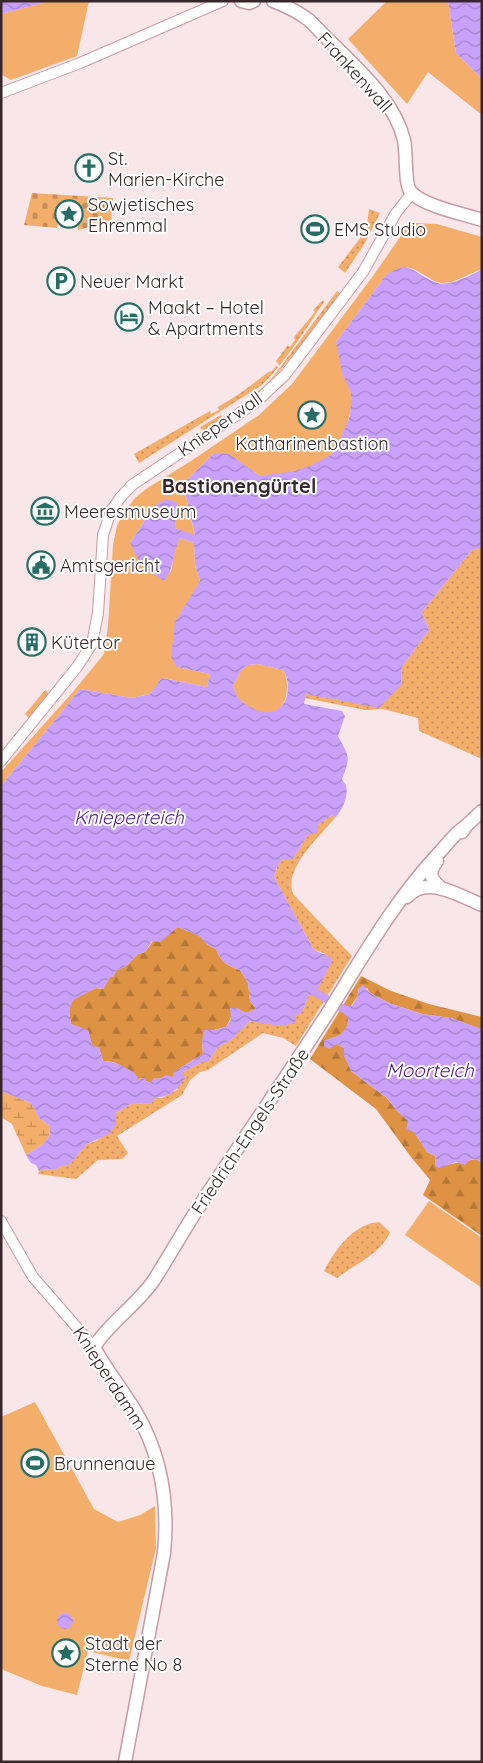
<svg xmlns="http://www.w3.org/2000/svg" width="483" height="1763" viewBox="0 0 483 1763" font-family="Quicksand,sans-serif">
<defs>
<pattern id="grass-dots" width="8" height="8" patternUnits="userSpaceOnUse" patternTransform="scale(1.25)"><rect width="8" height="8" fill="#f3ae6c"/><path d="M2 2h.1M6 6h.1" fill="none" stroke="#c68d59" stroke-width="1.8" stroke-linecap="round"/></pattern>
<pattern id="forest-firs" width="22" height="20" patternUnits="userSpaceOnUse" patternTransform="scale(1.25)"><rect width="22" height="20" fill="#de9243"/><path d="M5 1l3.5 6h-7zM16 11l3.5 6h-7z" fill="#b57738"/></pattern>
<pattern id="wetland-marsh" width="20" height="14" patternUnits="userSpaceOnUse" patternTransform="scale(1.25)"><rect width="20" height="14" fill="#f3ae6c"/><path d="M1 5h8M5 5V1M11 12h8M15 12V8" fill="none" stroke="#c68d59"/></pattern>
<pattern id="cemetery-stones" width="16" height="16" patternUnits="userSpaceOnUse" patternTransform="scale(1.25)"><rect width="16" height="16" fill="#f3ae6c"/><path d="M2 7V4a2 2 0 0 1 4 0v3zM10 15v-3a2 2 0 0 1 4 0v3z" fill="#c68d59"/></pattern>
<pattern id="water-waves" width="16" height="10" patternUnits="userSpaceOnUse" patternTransform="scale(1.25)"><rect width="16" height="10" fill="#c9a1fb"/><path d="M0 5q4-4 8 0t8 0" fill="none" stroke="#a483cb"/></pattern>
</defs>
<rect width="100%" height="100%" fill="#f9e6e9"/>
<!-- grass -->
<g fill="url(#grass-dots)">
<path d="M369 209 380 213 365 243 345 273 338 267 364 233 367 226Z"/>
<path d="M337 291 340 293C312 330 285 368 252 401L249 396 264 387 276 373Z"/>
<path d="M323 300 324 302C305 330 286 361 262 385L139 463 134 454 210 411 211 414 219 410 218 407 239 394 270 371 271 372 276 366 278 367 279 365 276 361 288 345 290 347 295 340 294 337 315 312 313 310Z"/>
<path d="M221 415 224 419 203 432 200 427Z"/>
<path d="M482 547V759L419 731 418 718 383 709 365 710 305 698 306 693 401 685 402 667 429 630 422 612 472 550Z"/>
<path d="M45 690 50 694 30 719 25 714Z"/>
<path d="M332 815 335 818C320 836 283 869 293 894L352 956 296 1046 283 1038 263 1033 208 1070 200 1072 190 1080 182 1095 117 1136 128 1153 122 1159 98 1160 76 1179 38 1174 39 1171 46 1169 56 1170 61 1166 69 1165 87 1144 96 1141 116 1125V1113L131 1104 151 1103 156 1098H162L177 1090 183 1072 202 1062H208L218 1047 231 1040 250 1021C262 1022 293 1021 302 1011 305 1008 306 1001 308 996L316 992 322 978 324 953 314 950 274 877 277 867 282 860H292L308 835 318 825Z"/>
<path d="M379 1222 390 1232C381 1254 355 1264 337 1278L324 1271C335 1250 353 1224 379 1222Z"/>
</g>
<!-- forest -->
<g fill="url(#forest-firs)">
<path d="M178 927 200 936 208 945 216 949C221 962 227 966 240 970L248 983 250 1001 256 1009 246 1013 236 1008 226 1027 214 1030 202 1041 203 1054 180 1068 173 1077 156 1079 150 1083 146 1081V1078L138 1079C128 1070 117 1060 103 1061L99 1048 92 1045 88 1031 71 1024 69 1011 72 1000 96 988 103 989 110 977H113L116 971 126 966 138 954 145 952 153 941Z"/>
<path d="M361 976 391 991 429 1004 482 1017V1029L478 1028 451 1018 422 1014 389 1003 370 993 367 988H359L357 997 351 1006 347 1028 341 1035 324 1041 337 1044 344 1048 351 1071 387 1098 397 1111 409 1121 408 1126 414 1132 427 1152 435 1156 436 1167 476 1159 482 1163V1236L423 1195 430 1180 411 1157 376 1109 310 1059Z"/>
</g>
<!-- wetland -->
<path fill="url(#wetland-marsh)" d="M1 1091 31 1103 39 1118 50 1126 49 1137 42 1145 26 1155 12 1124 1 1117Z"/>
<!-- cemetery -->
<path fill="url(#cemetery-stones)" d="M32 193 113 198 111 221 78 230 77 207 62 206 57 228 24 225Z"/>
<!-- park -->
<g fill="#f3ae6c">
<path d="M50 1H89L77 56 11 80 1 74V14Z"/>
<path d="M387 1H448L456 53 482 79V115L428 72 407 104 348 39Z"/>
<path d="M415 223 437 224 482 237V269L452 282 442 283 436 282 414 269 405 267 392 272 387 274 336 342C341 358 348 376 351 393 353 404 350 416 346 427 342 436 339 447 332 454 317 470 281 475 260 476L240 462 214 453 183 484 195 536 175 528 178 503 154 506 130 543 171 572 175 547 180 538 194 543 195 565 200 581 189 601 177 667 210 674 207 687 163 678 150 694 132 698 80 689 1 786V772L72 693 104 654 108 626 113 545 117 526 122 516 134 499 146 489 191 461 259 415 292 384 373 276 409 224Z"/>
<path d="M258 664 283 670C291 683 288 713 267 713 258 713 242 704 237 696 235 693 234 688 233 685L241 671 247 665Z"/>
<path d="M429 1201 482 1238V1288L405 1235Z"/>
<path d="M35 1402 94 1509 118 1522 140 1515 155 1506 156 1548 129 1661 88 1651 77 1695 42 1686 1 1669V1417Z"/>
</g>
<!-- water -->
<g fill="url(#water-waves)" fill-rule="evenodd">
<path d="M1 1H50L1 14Z"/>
<path d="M448 1H482V79L456 53Z"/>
<path d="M405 267C417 270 425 279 437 283 450 286 471 276 482 269V547L472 550 422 612 429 630 402 667 401 685 379 708 306 694 304 704 342 711 345 716 338 736C349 757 351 756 342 779 343 782 346 784 346 786 349 796 342 811 335 818L332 815 318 825V832L308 835 292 860H282L277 867 274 877 314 950 330 957 332 961 316 993 308 996 303 1011 296 1016 295 1023 281 1026 250 1021 231 1040 218 1047 208 1062H202L183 1072 185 1078C178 1089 170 1097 156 1098L151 1103 131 1104 116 1113V1125L109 1134 87 1144 69 1165 61 1166 56 1170 46 1169 39 1171 36 1165 31 1163 26 1155 42 1145 49 1137 50 1126 39 1118 31 1103 1 1091V786L80 689 132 698 150 694 162 678 207 687 210 674 177 667 171 657 175 622 200 581 195 565 194 543 180 538C172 554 175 567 164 581L141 565 130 543 154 506 166 499 178 503 175 528 195 535 183 484 214 453 229 454 260 476 295 471 310 466 331 455 336 449 350 416 351 403V393L342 372 336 342 387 274 397 269ZM258 664 283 670C291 682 290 704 275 711 264 716 244 706 237 696 235 693 234 688 233 685L241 671 247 665ZM178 927 199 936 208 945 216 949C221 962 227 966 240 970L248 983 250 1001 256 1009 246 1013 236 1008H230L231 1019 226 1027 214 1030H204L202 1041 203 1054 174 1072 173 1077 166 1075 159 1079 154 1078 150 1083 146 1081V1078L138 1079 135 1073C127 1068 112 1060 103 1061L99 1048 92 1045 88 1030 71 1024 69 1011 73 1000 96 988 103 989 110 977H113L116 971 126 966 138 954 145 952 152 941 160 942Z"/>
<path d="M363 985 370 993 389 1003 422 1014 451 1018 482 1029V1163L476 1159 469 1160 465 1165 456 1162 440 1168 436 1167 435 1156 427 1152 414 1132 406 1130 408 1121 397 1111 387 1098 351 1071 344 1056V1048L337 1044 329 1049 324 1046V1041C338 1035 346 1036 348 1019L342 1011 346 1006H352L357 997 359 988Z"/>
<circle cx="65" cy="1621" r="8"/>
</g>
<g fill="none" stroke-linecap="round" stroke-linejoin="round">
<!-- canal -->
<path stroke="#c9a1fb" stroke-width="8" d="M316 993 344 1009"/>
<!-- minor casing -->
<g stroke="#c79ba5" stroke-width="12">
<g id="minor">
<path d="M1 93 80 63 223 1"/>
<path d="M1 761 77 667 92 644 98 613 103 535 111 511 120 498 132 485 255 403 285 375 363 272 396 213 412 193"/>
<path d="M1 1221 33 1277 94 1347"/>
</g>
</g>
<!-- major casing -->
<g stroke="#c79ba5" stroke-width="15">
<g id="major">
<path d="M241 1 249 3 254 1"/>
<path d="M273 1C286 6 299 12 310 21 319 30 328 40 337 48 363 74 395 103 404 140 407 152 404 185 411 192 423 206 464 214 482 220"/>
<path d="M462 832 466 826 482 811"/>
<path d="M437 861C427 874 431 879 442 889"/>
<path d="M407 897C426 874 460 896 482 905"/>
<path d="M125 1762 164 1553C169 1504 161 1455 136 1412 123 1390 106 1370 94 1347 110 1322 137 1305 154 1280 173 1250 190 1219 210 1190 249 1131 289 1073 327 1014 362 958 394 901 439 853 448 843 455 833 466 826"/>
</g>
</g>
<!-- minor -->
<use href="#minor" stroke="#fff" stroke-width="10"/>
<!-- major -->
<use href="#major" stroke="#fff" stroke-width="12"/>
</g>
<!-- icons -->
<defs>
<g id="church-ring" transform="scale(1.4375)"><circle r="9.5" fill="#fff" stroke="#266e65" stroke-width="1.5"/><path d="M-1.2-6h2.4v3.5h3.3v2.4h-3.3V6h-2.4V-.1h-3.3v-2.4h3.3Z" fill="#266e65"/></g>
<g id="sight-ring" transform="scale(1.4375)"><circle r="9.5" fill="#fff" stroke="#266e65" stroke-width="1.5"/><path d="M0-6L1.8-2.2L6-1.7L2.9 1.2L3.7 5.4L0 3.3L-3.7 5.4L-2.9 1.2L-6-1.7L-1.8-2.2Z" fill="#266e65"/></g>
<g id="stadium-ring" transform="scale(1.4375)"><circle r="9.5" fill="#fff" stroke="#266e65" stroke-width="1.5"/><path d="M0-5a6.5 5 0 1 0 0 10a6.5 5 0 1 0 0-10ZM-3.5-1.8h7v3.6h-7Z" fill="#266e65"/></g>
<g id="parking-ring" transform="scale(1.4375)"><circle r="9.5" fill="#fff" stroke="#266e65" stroke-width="1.5"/><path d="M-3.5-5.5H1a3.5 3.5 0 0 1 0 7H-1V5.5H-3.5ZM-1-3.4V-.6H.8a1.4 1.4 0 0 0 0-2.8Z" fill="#266e65"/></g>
<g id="hotel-ring" transform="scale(1.4375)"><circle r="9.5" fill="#fff" stroke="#266e65" stroke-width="1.5"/><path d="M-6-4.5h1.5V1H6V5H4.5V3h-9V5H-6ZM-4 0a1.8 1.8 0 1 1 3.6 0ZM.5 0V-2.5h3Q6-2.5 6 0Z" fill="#266e65"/></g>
<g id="museum-ring" transform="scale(1.4375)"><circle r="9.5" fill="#fff" stroke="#266e65" stroke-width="1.5"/><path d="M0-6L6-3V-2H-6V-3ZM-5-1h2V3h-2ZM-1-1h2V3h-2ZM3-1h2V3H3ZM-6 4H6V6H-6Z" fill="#266e65"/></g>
<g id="civic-ring" transform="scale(1.4375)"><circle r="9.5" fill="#fff" stroke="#266e65" stroke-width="1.5"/><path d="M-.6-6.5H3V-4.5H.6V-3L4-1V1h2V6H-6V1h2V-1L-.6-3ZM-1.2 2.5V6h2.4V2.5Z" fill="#266e65"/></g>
<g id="building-ring" transform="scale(1.4375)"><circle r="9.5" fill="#fff" stroke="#266e65" stroke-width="1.5"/><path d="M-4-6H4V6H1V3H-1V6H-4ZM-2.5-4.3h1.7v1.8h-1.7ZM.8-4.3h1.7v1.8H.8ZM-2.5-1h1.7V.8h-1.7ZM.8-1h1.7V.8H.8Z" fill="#266e65"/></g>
</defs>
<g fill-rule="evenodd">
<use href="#church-ring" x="89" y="168"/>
<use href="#sight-ring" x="69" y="214"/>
<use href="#stadium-ring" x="315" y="229"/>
<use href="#parking-ring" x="61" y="281"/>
<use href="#hotel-ring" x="129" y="317"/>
<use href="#sight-ring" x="312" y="415"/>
<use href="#museum-ring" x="45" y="511"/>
<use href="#civic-ring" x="41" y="565"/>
<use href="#building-ring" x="32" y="642"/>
<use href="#stadium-ring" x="35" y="1463"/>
<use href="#sight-ring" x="66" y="1653"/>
</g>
<g text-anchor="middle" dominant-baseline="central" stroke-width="4" stroke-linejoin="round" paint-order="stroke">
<!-- street labels -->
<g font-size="18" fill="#37262a" stroke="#fff">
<text transform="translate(355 72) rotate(48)">Frankenwall</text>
<text transform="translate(220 424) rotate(-35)">Knieperwall</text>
<text transform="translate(250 1131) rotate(-56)">Friedrich-Engels-Straße</text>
<text transform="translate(110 1378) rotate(57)">Knieperdamm</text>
</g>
<!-- poi labels -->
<g font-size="18" fill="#37262a" stroke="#fff" text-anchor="start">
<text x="108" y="158">St.<tspan x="108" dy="21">Marien-Kirche</tspan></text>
<text x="88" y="204">Sowjetisches<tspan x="88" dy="21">Ehrenmal</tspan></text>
<text x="334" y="229">EMS Studio</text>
<text x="80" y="281">Neuer Markt</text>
<text x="148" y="307">Maakt – Hotel<tspan x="148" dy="21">&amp; Apartments</tspan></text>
<text x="312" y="443" text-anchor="middle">Katharinenbastion</text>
<text x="64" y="511">Meeresmuseum</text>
<text x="60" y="565">Amtsgericht</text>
<text x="51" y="642">Kütertor</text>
<text x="54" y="1463">Brunnenaue</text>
<text x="85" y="1643">Stadt der<tspan x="85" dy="21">Sterne No 8</tspan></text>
</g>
<!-- water labels -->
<g font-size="19" font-style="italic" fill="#511980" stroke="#fff">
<text x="129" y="817">Knieperteich</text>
<text x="430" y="1070">Moorteich</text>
</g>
<!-- quarter labels -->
<g font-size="20" font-weight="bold" fill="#37262a" stroke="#fff">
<text x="239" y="485">Bastionengürtel</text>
</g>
</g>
<!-- border -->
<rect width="483" height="1763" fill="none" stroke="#37262a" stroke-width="5"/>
</svg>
